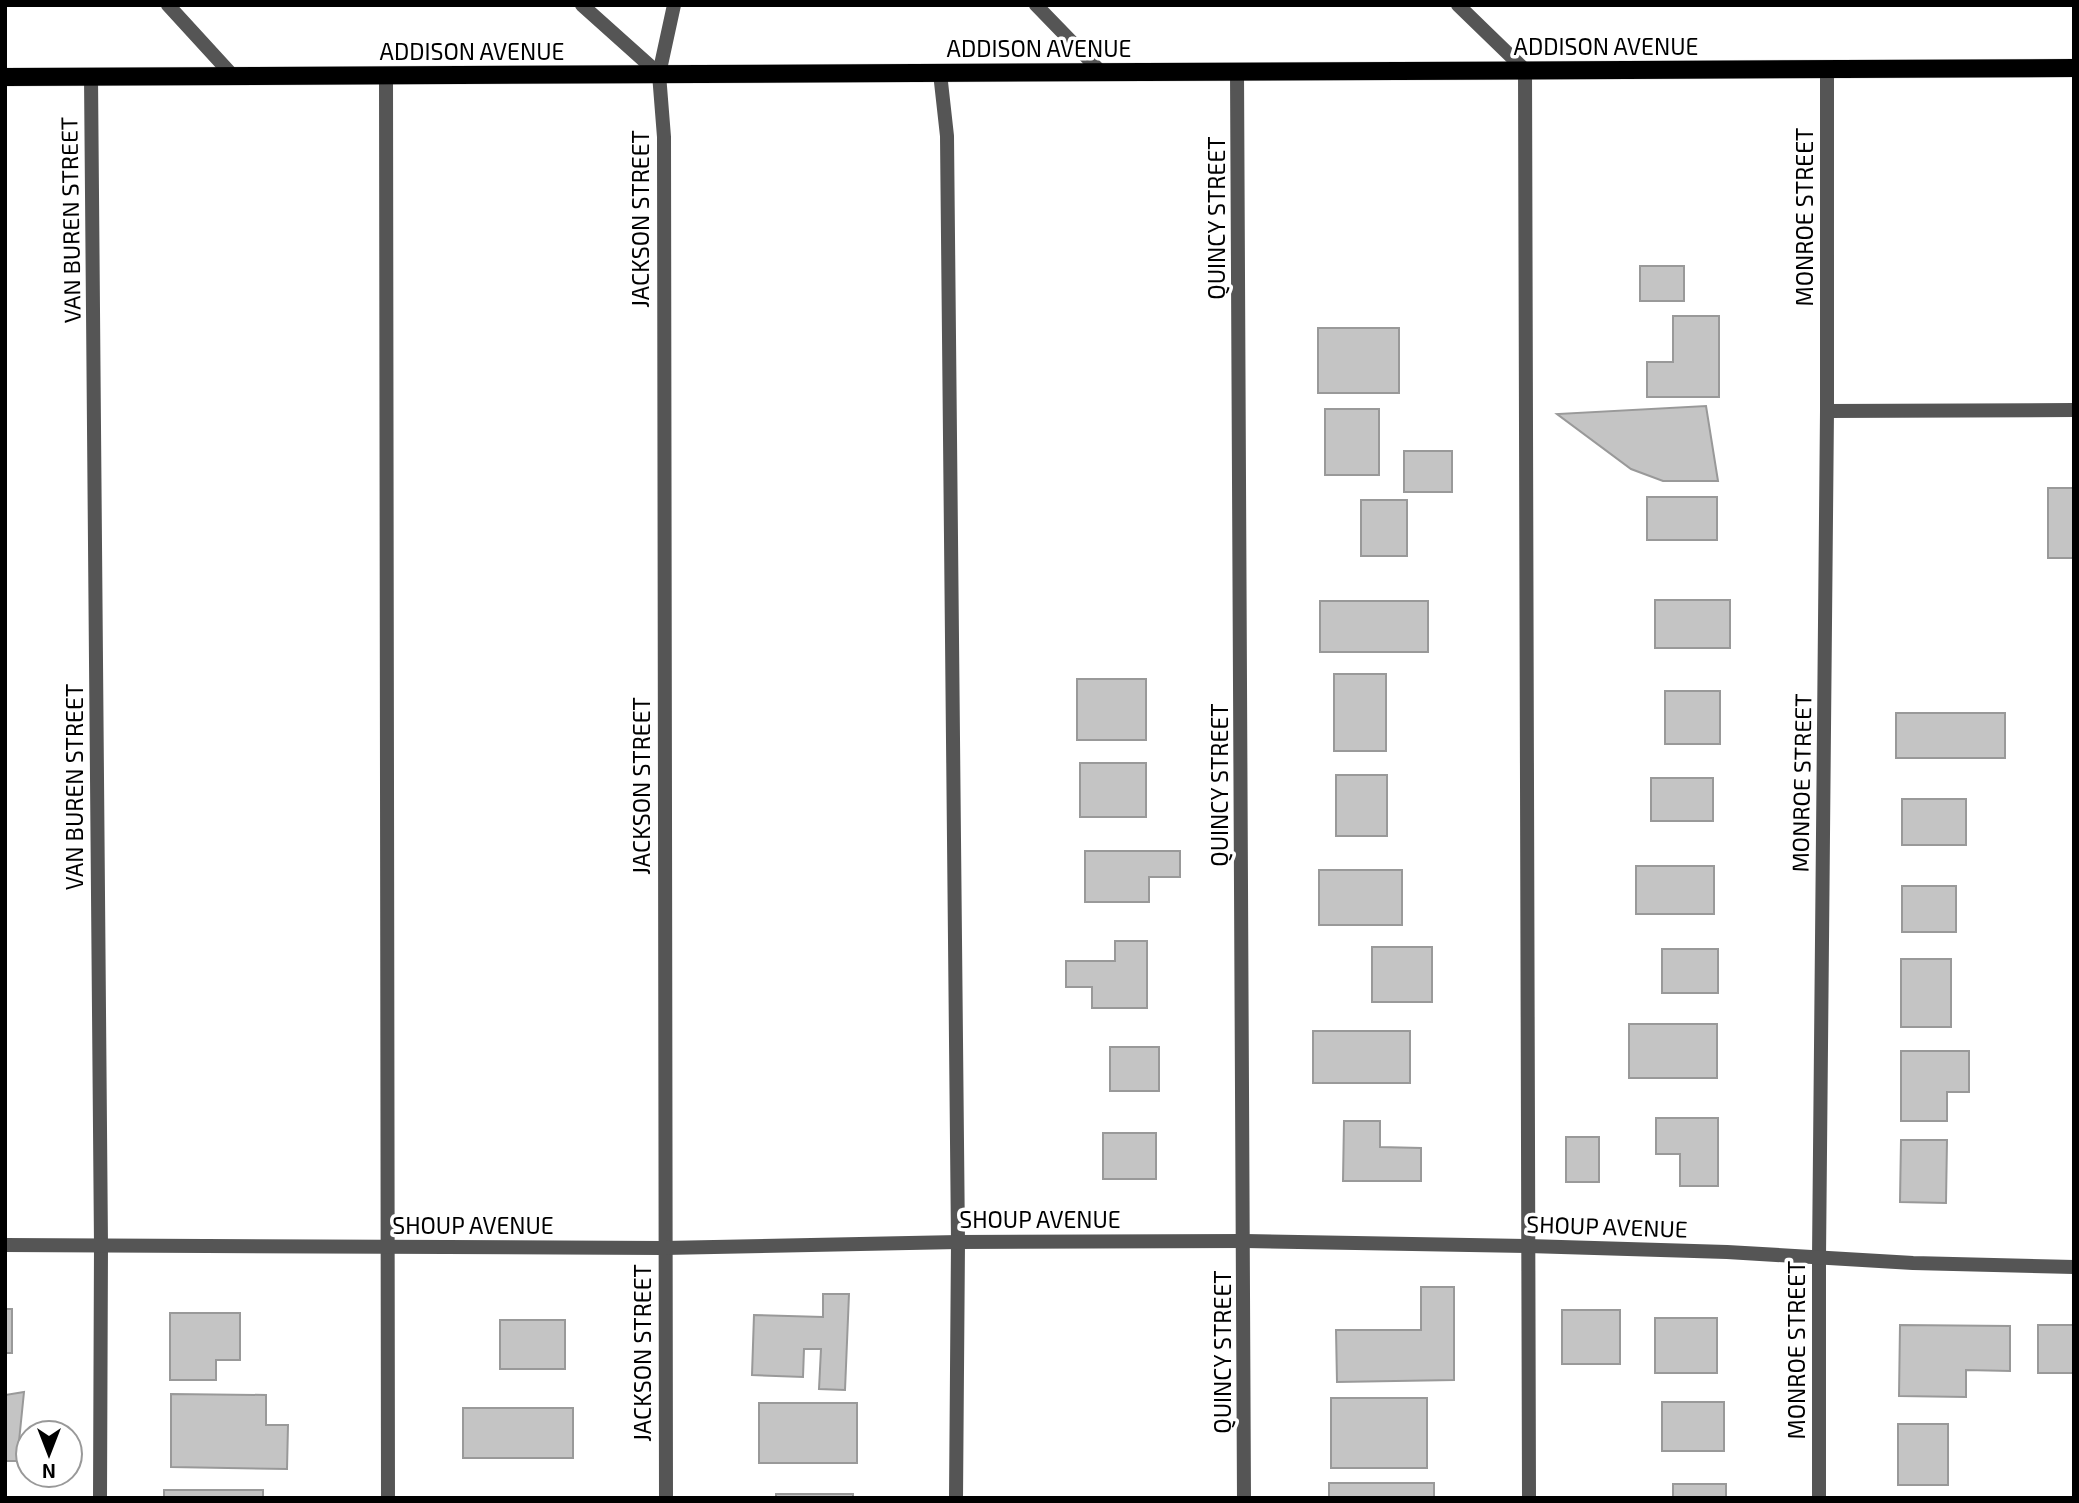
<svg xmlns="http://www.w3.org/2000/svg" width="2079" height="1503" viewBox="0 0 2079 1503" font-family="'Exo 2',sans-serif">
<rect width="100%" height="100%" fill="#fff"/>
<!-- building -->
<g fill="#c4c4c4" stroke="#999" stroke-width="2">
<rect x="1640" y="266" width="44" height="35"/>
<path d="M1673 316H1719V397H1647V362H1673Z"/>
<rect x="1318" y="328" width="81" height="65"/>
<path d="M1706 406 1718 481H1663L1631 469 1557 414Z"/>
<rect x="1325" y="409" width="54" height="66"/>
<rect x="1404" y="451" width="48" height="41"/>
<rect x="2048" y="488" width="26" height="70"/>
<rect x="1647" y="497" width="70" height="43"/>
<rect x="1361" y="500" width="46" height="56"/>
<rect x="1655" y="600" width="75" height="48"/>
<rect x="1320" y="601" width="108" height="51"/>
<rect x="1334" y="674" width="52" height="77"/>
<rect x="1077" y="679" width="69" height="61"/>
<rect x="1665" y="691" width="55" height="53"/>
<rect x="1896" y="713" width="109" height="45"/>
<rect x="1080" y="763" width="66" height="54"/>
<rect x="1336" y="775" width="51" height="61"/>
<rect x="1651" y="778" width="62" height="43"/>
<rect x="1902" y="799" width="64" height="46"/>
<path d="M1085 851H1180V877H1149V902H1085Z"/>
<rect x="1636" y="866" width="78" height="48"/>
<rect x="1319" y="870" width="83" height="55"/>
<rect x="1902" y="886" width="54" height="46"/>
<path d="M1115 941H1147V1008H1092V987H1066V961H1115Z"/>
<rect x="1372" y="947" width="60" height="55"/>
<rect x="1662" y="949" width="56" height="44"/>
<rect x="1901" y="959" width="50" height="68"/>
<rect x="1629" y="1024" width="88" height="54"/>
<rect x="1313" y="1031" width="97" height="52"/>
<rect x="1110" y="1047" width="49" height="44"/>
<path d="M1901 1051H1969V1092H1947V1121H1901Z"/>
<path d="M1656 1118H1718V1186H1680V1154H1656Z"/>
<path d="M1344 1121H1380V1147L1421 1148V1181H1343Z"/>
<rect x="1103" y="1133" width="53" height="46"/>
<rect x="1566" y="1137" width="33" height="45"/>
<path d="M1901 1140H1947L1946 1203 1900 1202Z"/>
<path d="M1421 1287H1454V1380L1337 1382 1336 1330H1421Z"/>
<path d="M823 1294H849L845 1390 819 1389 821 1349H804L803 1377 752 1375 754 1315 823 1317Z"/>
<rect x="5" y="1309" width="7" height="44"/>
<rect x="1562" y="1310" width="58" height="54"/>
<path d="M170 1313H240V1360H216V1380H170Z"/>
<rect x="1655" y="1318" width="62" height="55"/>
<rect x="500" y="1320" width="65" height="49"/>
<path d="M1900 1325 2010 1326V1371L1966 1370V1397L1899 1396Z"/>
<rect x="2038" y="1325" width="36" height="48"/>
<path d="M24 1392 17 1461H5V1395Z"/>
<path d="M171 1394 266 1395V1425H288L287 1469 171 1467Z"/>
<rect x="1331" y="1398" width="96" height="70"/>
<rect x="1662" y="1402" width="62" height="49"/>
<rect x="759" y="1403" width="98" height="60"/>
<rect x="463" y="1408" width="110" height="50"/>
<rect x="1898" y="1424" width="50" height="61"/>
<rect x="1329" y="1483" width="105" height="15"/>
<rect x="1673" y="1484" width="53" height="14"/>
<rect x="164" y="1490" width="99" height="8"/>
<rect x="776" y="1494" width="77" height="4"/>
</g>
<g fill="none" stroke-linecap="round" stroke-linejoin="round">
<!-- primary casing -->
<g stroke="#dbdbdb" stroke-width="19">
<path id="primary" d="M5 77 2074 68"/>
</g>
<!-- service -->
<g stroke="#555" stroke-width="14">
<path d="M168 5 233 76"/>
<path d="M1036 5 1101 72"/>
<path d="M1525 70 1529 1498"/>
<path d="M940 73 947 136 958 1242 956 1498"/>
<path d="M386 75 388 1498"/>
<path d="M1827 411 2074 410"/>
</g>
<!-- minor -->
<g stroke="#555" stroke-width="14">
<path d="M582 5 659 74"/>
<path d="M1458 5 1525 70"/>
<path d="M1237 72 1244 1498"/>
<path d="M91 77 101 1245 100 1498"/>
<path d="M666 1498 664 137 659 74 674 5"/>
<path d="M1819 1498V1258L1827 411V69"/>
</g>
<!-- tertiary -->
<path stroke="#555" stroke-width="14" d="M5 1245 664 1248 958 1242 1245 1241 1528 1246 1727 1252 1913 1263 2074 1267"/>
<!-- primary -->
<use href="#primary" stroke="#000" stroke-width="18"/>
</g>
<g text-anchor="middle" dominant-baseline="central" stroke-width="7" stroke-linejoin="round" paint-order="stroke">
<!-- street labels -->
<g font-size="23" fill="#000" stroke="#fff">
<text x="1606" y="46">ADDISON AVENUE</text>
<text x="1039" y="48">ADDISON AVENUE</text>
<text x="472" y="51">ADDISON AVENUE</text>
<text transform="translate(1804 217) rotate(-90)">MONROE STREET</text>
<text transform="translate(1216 218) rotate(-90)">QUINCY STREET</text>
<text transform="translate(640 219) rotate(-90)">JACKSON STREET</text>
<text transform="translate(70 220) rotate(-91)">VAN BUREN STREET</text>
<text transform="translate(1801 783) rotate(-89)">MONROE STREET</text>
<text transform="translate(1219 785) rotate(-90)">QUINCY STREET</text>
<text transform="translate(641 786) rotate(-90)">JACKSON STREET</text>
<text transform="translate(74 787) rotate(-90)">VAN BUREN STREET</text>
<text x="1040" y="1219">SHOUP AVENUE</text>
<text x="473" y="1225">SHOUP AVENUE</text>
<text transform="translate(1607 1226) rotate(2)">SHOUP AVENUE</text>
<text transform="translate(1796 1350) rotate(-90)">MONROE STREET</text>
<text transform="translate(1222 1352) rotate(-90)">QUINCY STREET</text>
<text transform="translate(642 1353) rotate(-90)">JACKSON STREET</text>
</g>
</g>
<!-- border -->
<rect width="2079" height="1503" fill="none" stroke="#000000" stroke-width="14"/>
<!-- north arrow -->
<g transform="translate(49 1454) rotate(180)"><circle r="33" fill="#ffffff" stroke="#999999" stroke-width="2"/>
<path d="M0-5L12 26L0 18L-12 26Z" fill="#000000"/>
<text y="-10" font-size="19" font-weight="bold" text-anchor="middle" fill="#000000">N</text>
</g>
</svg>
